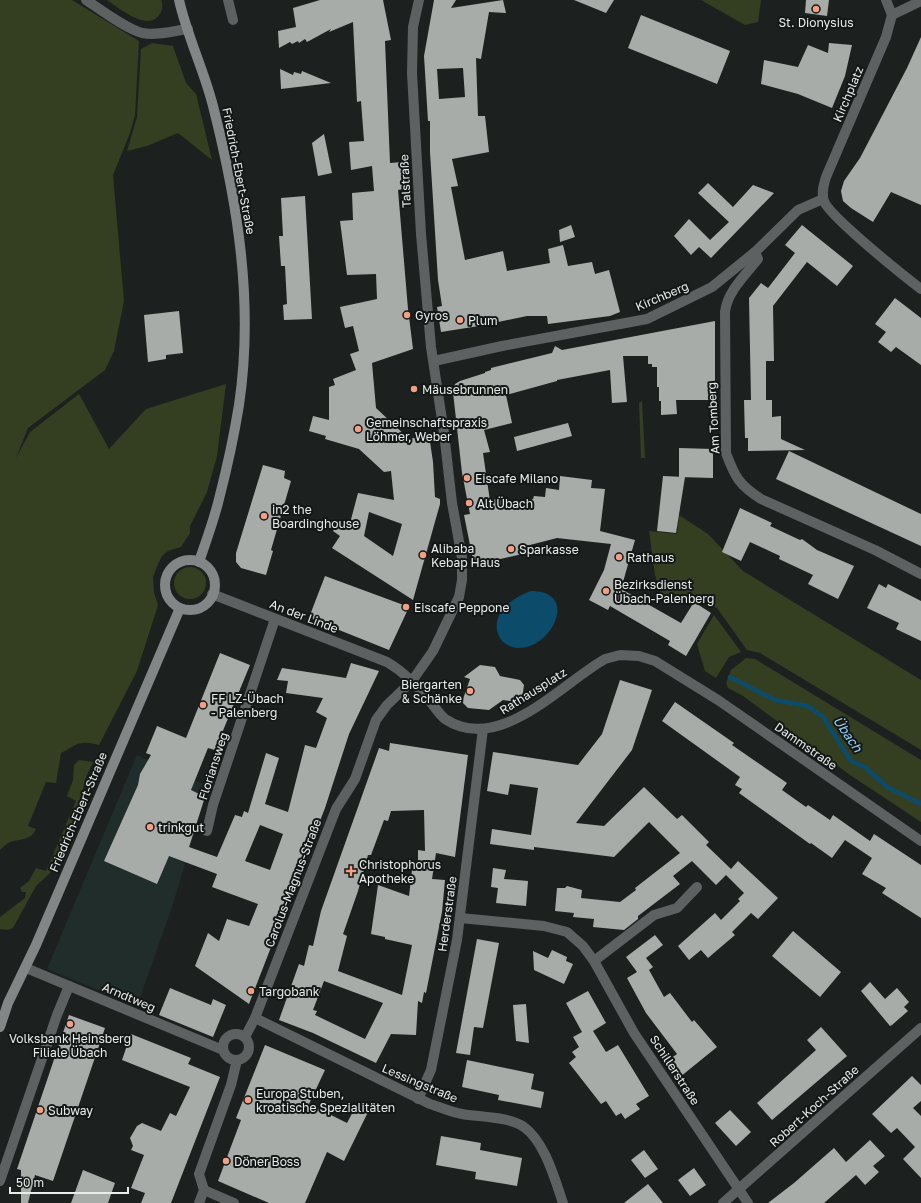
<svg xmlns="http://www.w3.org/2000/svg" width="921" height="1203" viewBox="0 0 921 1203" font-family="'Golos Text',sans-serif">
<rect width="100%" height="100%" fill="#1c2120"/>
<!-- built -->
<path fill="#212d2a" d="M137 755 208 786 173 904 137 1006 47 969Z"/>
<!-- green -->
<g fill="#343e20">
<path d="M0 0H72L139 41 135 115 130 133 113 175 124 301 114 351 105 370 28 428 16 458 30 432 79 394 109 449 146 409 226 384 217 456 207 492 190 526V533L181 547 168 551 162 556 158 564 153 577 154 593 158 605 137 671 99 745C77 740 79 744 61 753L56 783 46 782 28 826 36 829C30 842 18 838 8 843 5 845 2 848 0 850Z"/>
<path d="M107 0H161C163 5 163 10 159 15 147 32 119 8 107 0Z"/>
<path d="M701 0H761L758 22 745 25Z"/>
<path d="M152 43 173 46 186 83 196 94 212 160 178 133 147 146 127 151 137 117 141 49Z"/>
<path d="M642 401 645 458H641L639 403Z"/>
<path d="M679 515 708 534 743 571 921 680V750L760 653 747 650 717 608 695 597 676 594 662 595 655 575 649 531 677 534Z"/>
<circle cx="190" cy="583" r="16"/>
<path d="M714 615 741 652 729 657 716 678 705 671 697 644Z"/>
<path d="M746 658 755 659 921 760V822L850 775 743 696 728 688 726 683 731 670Z"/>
<path d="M79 760 93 762 86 777 76 816 50 873 36 886 13 928 8 930 0 929V917L25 898 26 892H22L20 888 29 881 36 868 46 871 76 801 67 796 73 780 74 765Z"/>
</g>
<!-- water -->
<path fill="#0c4c6a" d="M531 591C580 591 552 649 518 648 499 647 491 627 501 612 508 602 519 595 531 591Z"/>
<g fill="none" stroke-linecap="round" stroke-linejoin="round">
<!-- stream -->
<path stroke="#0c4c6a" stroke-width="4.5" d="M730 677 775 700 808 706 823 717 851 761 865 767 887 787 921 804"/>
</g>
<!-- building -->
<g fill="#a8aca9" fill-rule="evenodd">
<path d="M320 0H383L391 40 385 41 390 163 402 162 403 189 398 190 408 309 413 349 372 363 376 408 409 439 429 435 433 462 435 497 440 499V504L413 600 332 548 340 536 333 531 340 521 349 527 358 493 394 500 391 471 384 472 359 449 325 439 326 436 309 431 313 416 329 420V387L335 385 333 379 356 370 350 354 359 351 353 326 345 328 340 307 377 299 376 274 347 275 340 221 353 220 352 193 374 191 372 166 351 170 349 142 364 141 361 101 357 102 353 22 329 32 331 29 307 42 305 39 299 43 298 41 292 44 290 42 279 48 278 31 296 27 293 8ZM369 512 402 524 393 556 364 536Z"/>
<path d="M434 0H456L451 8 503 0 506 13 489 12 481 59 476 58 478 116H485L489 152 452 159 458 186 451 187 465 260 503 251 507 271 550 263 548 249 563 245 568 266 592 262 595 274 609 270 620 312 610 316 548 324 547 316H527L479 326 441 332 437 307 442 306 438 280 430 152V121H428L424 56ZM463 68 465 97 439 99 437 69Z"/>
<path d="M574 0H614L606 13Z"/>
<path d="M806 0H829L827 16 805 13Z"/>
<path d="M641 15 730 51 717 84 628 48Z"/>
<path d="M921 37V205L891 192 873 222 851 208 843 201 841 191 844 181 860 158 907 68Z"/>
<path d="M829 43 852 45 845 76 832 108 798 94 761 84 764 60 798 67 808 45 828 53Z"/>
<path d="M280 69 293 75 294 72 301 74 302 71 331 83 281 89Z"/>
<path d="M324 134 332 173 318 176 312 143Z"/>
<path d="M708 183 733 207 753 185 774 193 711 258 699 247 691 255 674 236 689 219 710 240 729 222 698 193Z"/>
<path d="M305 196 312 319 284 320 283 305 287 304 285 266H281L279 236H283L281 198Z"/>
<path d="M571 225 575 237 560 242 559 230Z"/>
<path d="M802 225 853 266 837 286 807 262 773 306 774 361H766V400H772V417L781 416V439L805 450 748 451V438H745L744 400H751L749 298 761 283 768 288 795 253 785 245Z"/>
<path d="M895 298 921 318V365L896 347 891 352 878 342 886 332 875 324Z"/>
<path d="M179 311 183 353 166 355V359L148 362 144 315Z"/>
<path d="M715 321V400H676L677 414 661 415V401H659V387H657V367H652V364H648V356H623L627 402 612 403 610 370 557 380V381L506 395 512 423 484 430 490 452 483 453 490 501 500 498 502 505H509L533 499 534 496 545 497 546 488 559 490 560 476 592 480 591 488 605 489 600 531 635 540 621 589 681 623 694 602 711 613 686 656 668 645 670 641 610 606 608 610 589 600 604 570 611 544 557 538 526 546 527 553 474 565 464 515 470 514 462 473 453 392 455 384 460 381 485 373V372L491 370V368L552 353 555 346 562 350Z"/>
<path d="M568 423 572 436 517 451 514 437Z"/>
<path d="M679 448 713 449V478L679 477Z"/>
<path d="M789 451 921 514V546L776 479Z"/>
<path d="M263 465 285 471 284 478 291 481 271 550 273 551 266 575 241 568 236 562V553Z"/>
<path d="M663 476 685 477 676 533 657 531Z"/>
<path d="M740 508 772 523 770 526 800 540 802 539 817 550 854 566 838 599 808 584 813 575 779 559 780 556 750 542 741 561 722 552Z"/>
<path d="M325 576 409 607 389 650 314 620 310 615Z"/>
<path d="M879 584 886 588 888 584 921 601V641L896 629 899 623 867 608Z"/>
<path d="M220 653 250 665 215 750 208 748 191 790 205 797 189 847 217 857 235 815 242 817 244 811 248 813 266 753 279 758 265 804 288 812 305 745 316 748 327 718 316 712 323 698 286 693 288 681 277 680 282 668 346 678 351 663 379 671 349 734 325 808 249 1004 195 966 208 933 219 941 227 919 249 926 258 904 212 887 217 874 169 856 157 884 104 861 138 785 140 774 151 755 146 753 157 726 186 738ZM260 825 283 834 270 870 245 861Z"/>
<path d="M480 665 495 667 500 676 520 680 524 685 522 699 517 702 503 700 489 710 468 708 462 702 470 679 464 677Z"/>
<path d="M620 680 652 690 632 750 576 823 604 826 644 787 677 819 682 815 709 842 706 845 731 869 738 861 778 898 758 919 751 913 732 932 735 935 708 958 701 950 689 960 678 946 715 913 721 920 740 901 738 899 744 893 726 875 716 885 692 861 673 876 680 884 638 916V919L624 930 593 927 594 919 573 917 574 913 555 911 557 888H565L567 886 582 890 581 898 620 902 636 890 635 888 680 853 649 822 614 857 534 847V850L490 844 492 829 531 835 538 788 510 784 508 795 487 791 493 752 578 765 602 734Z"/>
<path d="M675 702 734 743 732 745 787 783 782 790 806 807 808 805 830 820 833 815 870 841 874 834 921 865V918L882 893 886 888 862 874 872 858 845 840 832 858 811 843 810 844 739 793 742 789 735 785 740 777 662 721Z"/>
<path d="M390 743 468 755 455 857 436 853 432 879 445 880 442 912 426 993 424 992 422 1003 418 1001 416 1035 391 1034 376 1063 313 1033 279 1020 299 964 304 966 309 945 313 946 321 911 379 748 389 751ZM424 810 425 851 418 850V870H412L409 896 378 885 371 934 385 937V939L412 945 402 995 338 971 347 936 343 934 358 891 368 855H371L384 820 388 821 391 811ZM324 981 383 1003 365 1039 315 1015 317 1011 313 1010Z"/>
<path d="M493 868 506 870 504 879 528 881 526 906 496 903 498 888 491 887Z"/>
<path d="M793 931 841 972 820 997 772 956Z"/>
<path d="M655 935 663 945 646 958 653 967 649 970 664 997 670 993 692 1022 694 1020 717 1047 680 1077 670 1059 677 1054 646 1013 627 978 637 972 626 957Z"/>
<path d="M477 939 499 943 483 1028 474 1027 470 1055 456 1053Z"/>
<path d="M552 950 567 957 566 961 573 964 564 984 534 970 533 951 548 958Z"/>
<path d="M870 982 885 999 897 988 909 1002 904 1007 908 1011 892 1025 890 1026 861 991Z"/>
<path d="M170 988 211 1005 213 999 226 1005 213 1037 159 1015Z"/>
<path d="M588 991 606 1023 593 1031 606 1052 618 1045 649 1096 636 1104 640 1109 625 1119 621 1113 616 1116 606 1101 601 1104 569 1063 576 1057 572 1052 579 1047 573 1037 582 1032 566 1003Z"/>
<path d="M526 1004 529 1043 516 1041 513 1005Z"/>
<path d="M69 1015 105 1028 53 1181 35 1175 28 1203H21V1170L17 1169Z"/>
<path d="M821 1027 847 1056 772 1120 757 1103 816 1050 807 1040Z"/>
<path d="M131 1034 191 1058 188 1064 220 1077 171 1203H141L145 1193 131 1188 144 1155 131 1150 133 1146 130 1138 137 1126 142 1123 161 1131 170 1113 176 1116 190 1087 122 1060Z"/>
<path d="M265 1045 325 1070 309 1104 347 1123 357 1104 369 1110 344 1161 327 1152 305 1203H269L218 1181 241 1120 236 1118Z"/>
<path d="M467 1060 534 1074 531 1089 544 1092 541 1108 498 1100 499 1095 462 1087Z"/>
<path d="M912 1076 921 1085V1101L913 1108 921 1116V1178L903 1159 915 1147 897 1128 891 1133 872 1114Z"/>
<path d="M730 1110 751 1132 736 1146 715 1123Z"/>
<path d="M441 1136 481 1143 480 1150 522 1158 517 1186 475 1179 476 1172 436 1165Z"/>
<path d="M870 1140 885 1156 873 1166 879 1172 865 1185 856 1175 824 1203H768L794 1183 834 1148 846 1162Z"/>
<path d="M644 1150 658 1169 645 1178 631 1160Z"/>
<path d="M694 1168 706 1185 690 1196 678 1180Z"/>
<path d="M83 1170 115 1183 108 1203H71Z"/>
<path d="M648 1184 663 1203H624Z"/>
</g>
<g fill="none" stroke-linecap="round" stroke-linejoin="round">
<!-- minor -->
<g stroke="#5e6161" stroke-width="10">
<path d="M86 0C100 9 126 29 142 33 157 36 173 31 188 29"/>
<path d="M228 0 233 20"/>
<path d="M886 0 892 15 886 37 826 177C824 184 821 193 824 201 829 216 904 276 921 289"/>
<path d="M892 15 921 1"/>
<path d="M755 252 758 259C746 274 727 292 725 312L726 453C735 477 739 485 761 499L875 550 921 574"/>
<path d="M434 361 502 346 647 319 712 287 755 252 798 210 823 199"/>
<path d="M207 831 213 805 275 619"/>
<path d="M460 918 544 926 567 932 583 946 594 961 634 1033 748 1203"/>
<path d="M594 961 654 915 677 908 697 887"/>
<path d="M26 968 223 1050"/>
<path d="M255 1018 430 1104C440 1107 451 1112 462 1114 479 1117 511 1117 524 1127 545 1142 555 1180 563 1203"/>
<circle cx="236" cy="1047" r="13"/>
<path d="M245 1037 255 1018 336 809 355 779 376 720 387 705 412 681"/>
<path d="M418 1099 431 1070 457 940 483 729"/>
<path d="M0 1181 57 1015 69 986"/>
<path d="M204 1190 234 1203"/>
<path d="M199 1203 204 1190 199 1174 231 1085 237 1060"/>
<path d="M723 1203 921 1028"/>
</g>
<!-- tertiary -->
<g stroke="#5e6161" stroke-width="10">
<path d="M212 594 387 662C404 672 416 685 429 700 434 706 439 714 445 719 499 755 561 684 605 659L620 655 639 656 655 661 718 700 921 841"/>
<path d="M412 681 433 651 459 597 462 580V558L452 503 444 433 431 347 421 234 412 73 413 27 419 0"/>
</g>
<!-- secondary -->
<g stroke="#828687" stroke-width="10">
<path d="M179 0C187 36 204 70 213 106 238 204 254 304 239 405 234 436 227 468 219 499 214 520 206 541 199 562"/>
<circle cx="190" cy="585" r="25"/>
<path d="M0 1027 8 1003 36 945 180 608"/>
</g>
</g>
<!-- markers -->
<g fill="#f39f83" stroke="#131817" stroke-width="1.5">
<circle cx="816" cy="9" r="4"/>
<circle cx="407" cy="315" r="4"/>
<circle cx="460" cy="320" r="4"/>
<circle cx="414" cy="389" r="4"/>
<circle cx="358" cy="429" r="4"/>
<circle cx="467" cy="478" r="4"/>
<circle cx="469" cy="503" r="4"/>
<circle cx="264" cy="516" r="4"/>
<circle cx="511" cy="549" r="4"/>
<circle cx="423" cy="555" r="4"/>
<circle cx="619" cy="557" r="4"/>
<circle cx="606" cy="591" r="4"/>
<circle cx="406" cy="607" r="4"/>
<circle cx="470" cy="691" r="4"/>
<circle cx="203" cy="705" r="4"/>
<circle cx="150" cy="827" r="4"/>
<path d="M349 865h4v4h4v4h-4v4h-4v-4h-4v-4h4z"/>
<circle cx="251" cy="991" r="4"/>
<circle cx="70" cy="1024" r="4"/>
<circle cx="248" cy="1100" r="4"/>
<circle cx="40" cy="1110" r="4"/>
<circle cx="226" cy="1161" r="4"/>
</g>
<g text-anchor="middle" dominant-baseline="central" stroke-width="4" stroke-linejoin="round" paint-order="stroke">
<!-- poi labels -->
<g font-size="12" fill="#e8eceb" stroke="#131817" text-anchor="start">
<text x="816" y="22" text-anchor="middle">St. Dionysius</text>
<text x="415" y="315">Gyros</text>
<text x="468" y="320">Plum</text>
<text x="422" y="389">Mäusebrunnen</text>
<text x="366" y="422">Gemeinschaftspraxis<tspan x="366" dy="14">Löhmer, Weber</tspan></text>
<text x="475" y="478">Eiscafe Milano</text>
<text x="477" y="503">Alt Übach</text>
<text x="272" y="509">in2 the<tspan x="272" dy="14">Boardinghouse</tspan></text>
<text x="431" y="548">Alibaba<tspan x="431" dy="14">Kebap Haus</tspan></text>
<text x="519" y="549">Sparkasse</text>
<text x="627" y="557">Rathaus</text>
<text x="614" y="584">Bezirksdienst<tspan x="614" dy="14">Übach-Palenberg</tspan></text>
<text x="414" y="607">Eiscafe Peppone</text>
<text x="462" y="684" text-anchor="end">Biergarten<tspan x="462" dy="14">&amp; Schänke</tspan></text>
<text x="211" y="698">FF LZ-Übach<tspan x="211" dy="14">- Palenberg</tspan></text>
<text x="158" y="827">trinkgut</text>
<text x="359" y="864">Christophorus<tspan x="359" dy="14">Apotheke</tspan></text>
<text x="259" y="991">Targobank</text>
<text x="70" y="1038" text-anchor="middle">Volksbank Heinsberg<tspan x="70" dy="14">Filiale Übach</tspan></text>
<text x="256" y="1093">Europa Stuben,<tspan x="256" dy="14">kroatische Spezialitäten</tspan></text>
<text x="48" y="1110">Subway</text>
<text x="234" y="1161">Döner Boss</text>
</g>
<!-- street labels -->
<g font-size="12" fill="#e8eceb" stroke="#131817">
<text transform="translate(848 94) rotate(-67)">Kirchplatz</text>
<text transform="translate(239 171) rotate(79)">Friedrich-Ebert-Straße</text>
<text transform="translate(405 181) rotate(-93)">Talstraße</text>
<text transform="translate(662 296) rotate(-23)">Kirchberg</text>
<text transform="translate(713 418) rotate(-93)">Am Tomberg</text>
<text transform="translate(304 616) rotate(21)">An der Linde</text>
<text transform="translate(533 691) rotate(-32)">Rathausplatz</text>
<text transform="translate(806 746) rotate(35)">Dammstraße</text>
<text transform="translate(213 766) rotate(-72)">Floriansweg</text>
<text transform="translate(78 812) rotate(-67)">Friedrich-Ebert-Straße</text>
<text transform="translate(293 883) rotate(-69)">Carolus-Magnus-Straße</text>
<text transform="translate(447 914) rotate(-82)">Herderstraße</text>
<text transform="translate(129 997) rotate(23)">Arndtweg</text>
<text transform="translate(675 1070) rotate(57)">Schillerstraße</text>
<text transform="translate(420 1083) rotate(23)">Lessingstraße</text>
<text transform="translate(814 1106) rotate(-42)">Robert-Koch-Straße</text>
</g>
<!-- water labels -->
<g font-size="13" font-style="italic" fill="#90d1f9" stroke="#131817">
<text transform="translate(848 734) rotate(55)">Übach</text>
</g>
</g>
<!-- scale -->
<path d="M10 1187v6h118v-6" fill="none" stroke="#e8eceb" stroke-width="2"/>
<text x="16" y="1187" font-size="12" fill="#e8eceb" stroke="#131817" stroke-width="3" paint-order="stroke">50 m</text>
</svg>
